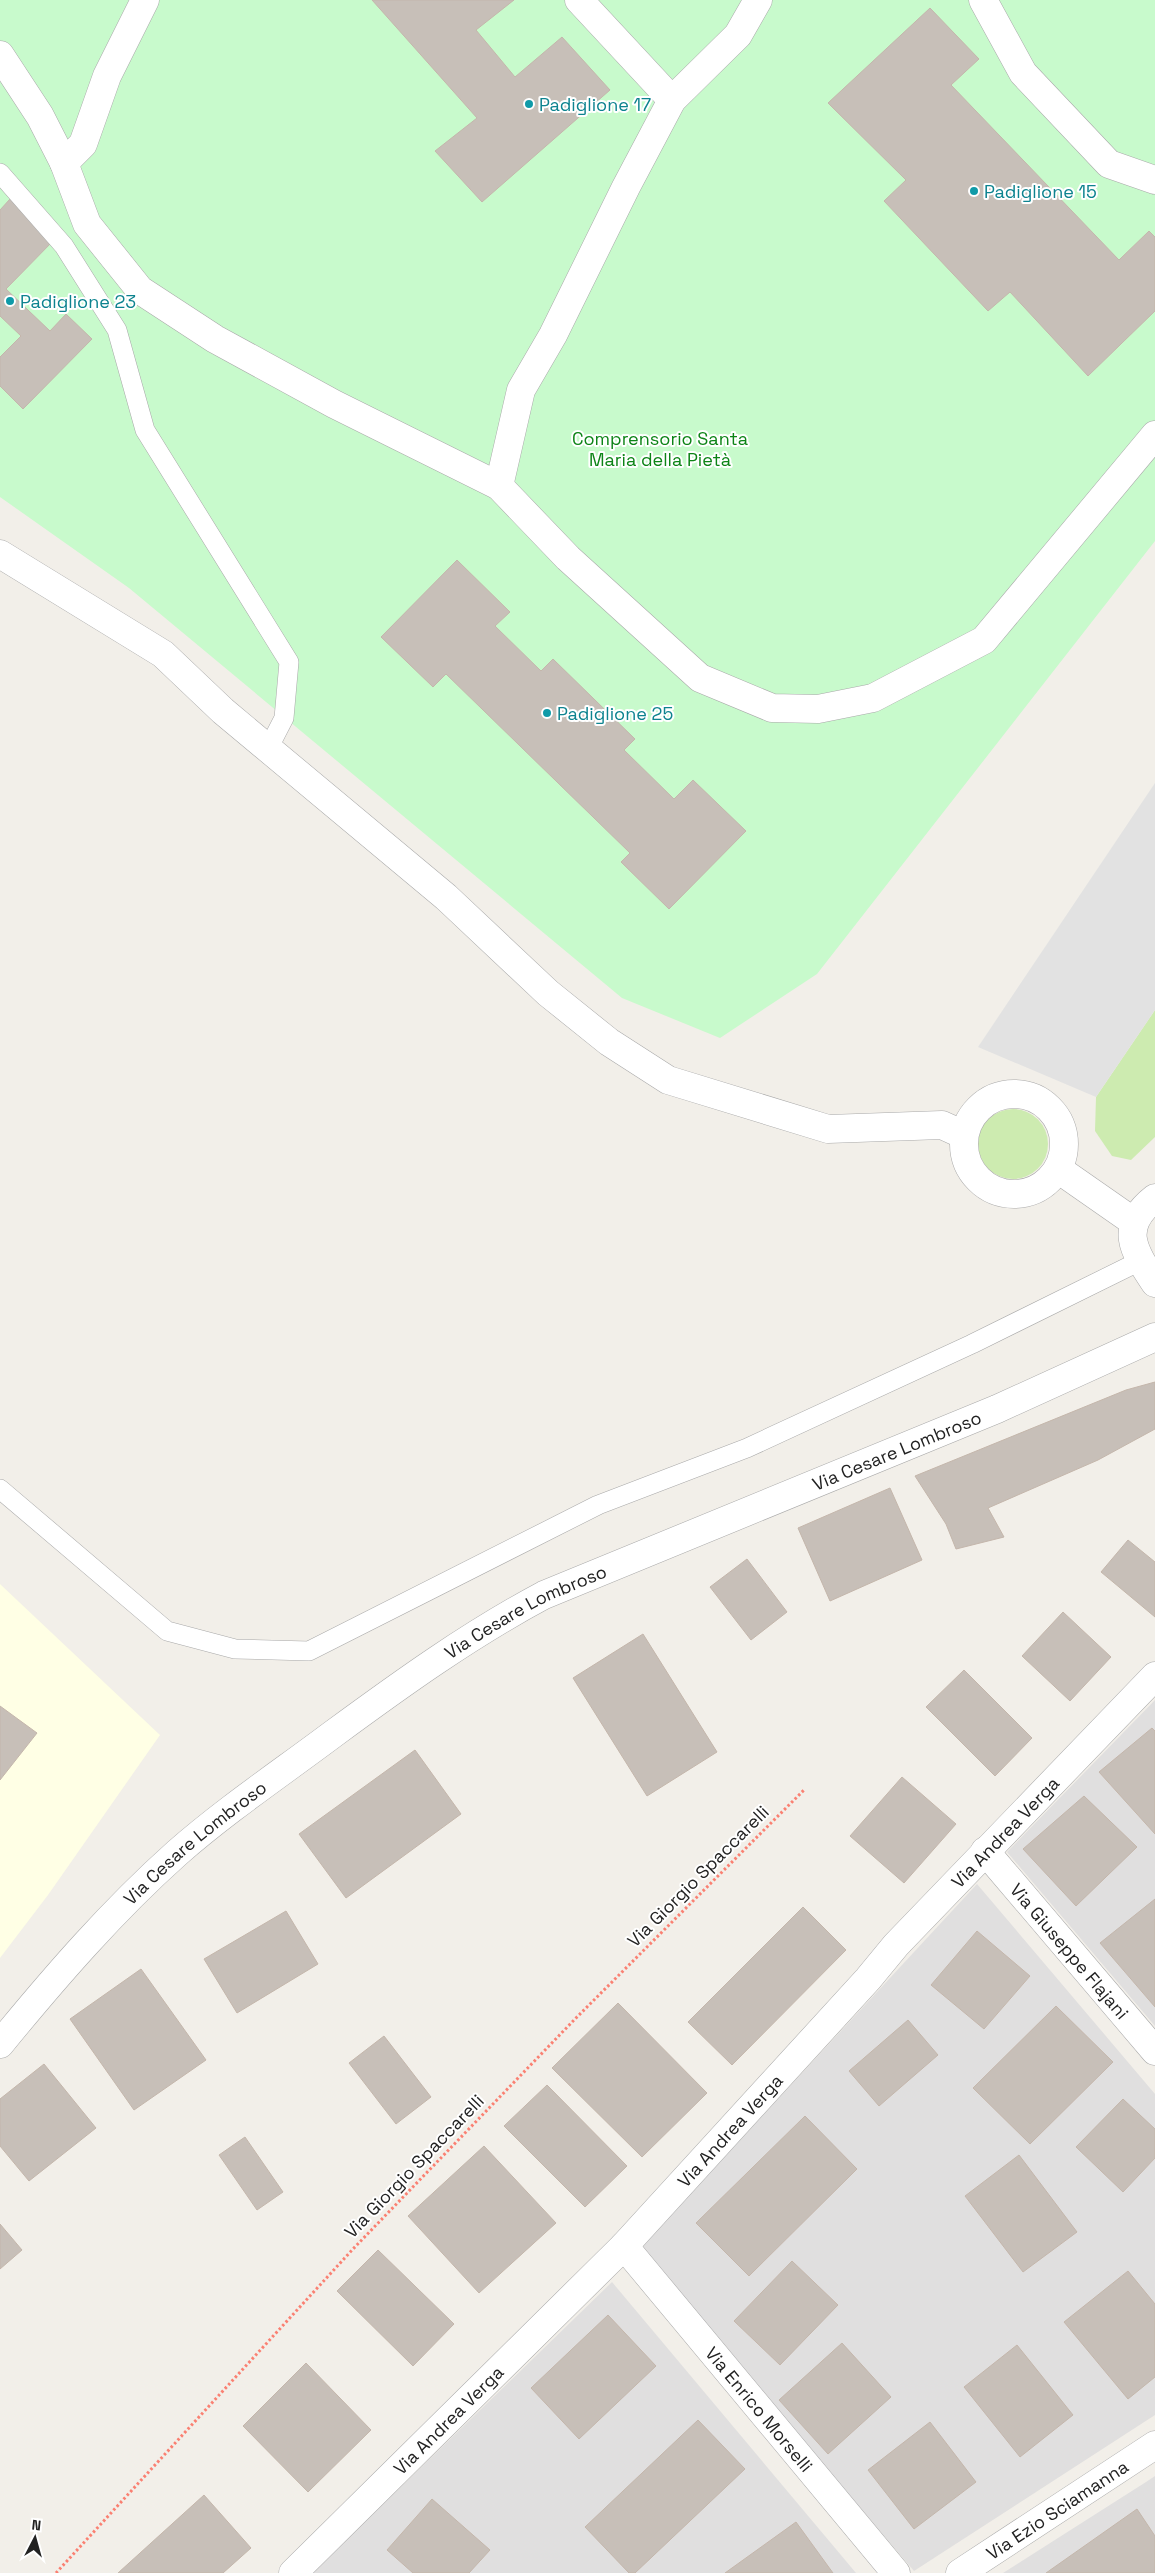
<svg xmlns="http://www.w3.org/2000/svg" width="1155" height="2573" viewBox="0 0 1155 2573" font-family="'Space Grotesk',sans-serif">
<rect width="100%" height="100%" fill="#f2efe9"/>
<!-- residential -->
<g fill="#e0dfdf">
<path d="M1155 1700V2026L1007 1852Z"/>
<path d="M977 1884 1155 2094V2415L914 2571 639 2249Z"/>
<path d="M612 2282 856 2573H312Z"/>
<path d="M1155 2476V2573H1003L1146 2482Z"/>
</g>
<!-- education -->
<path fill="#ffffe5" d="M0 1584 160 1735 48 1895 0 1958Z"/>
<!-- grass -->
<g fill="#cdebb0">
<path d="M1155 1010V1137L1131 1160 1112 1156 1095 1131 1096 1097Z"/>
<circle cx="1013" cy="1144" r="35"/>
</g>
<!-- park -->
<path fill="#c8facc" d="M0 0H1155V541L817 974 720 1038 622 998 129 588 0 497Z"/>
<!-- parking -->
<path fill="#e2e2e2" d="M1155 783V1010L1096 1097 978 1047Z"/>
<!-- building -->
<g fill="#c7bfb8" stroke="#c4b6ab">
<path d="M372 0H514L476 30 515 77 562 37 610 90 482 202 435 151 477 118Z"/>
<path d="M930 8 979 59 951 85 1119 260 1149 231 1155 237V311L1088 376 1010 292 988 311 884 201 906 180 828 103Z"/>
<path d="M10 199 53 241 6 289 50 331 66 314 92 339 23 409 0 386V357L21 336 0 316V210Z"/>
<path d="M457 560 510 612 495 626 541 671 553 659 635 739 624 750 674 799 693 780 746 831 669 909 621 862 630 853 446 674 433 687 381 637Z"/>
<path d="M1155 1382V1429L1098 1460 988 1508 1004 1537 956 1549 946 1524 915 1476 1126 1390Z"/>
<path d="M890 1488 922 1560 830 1601 798 1528Z"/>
<path d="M1128 1540 1155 1562V1617L1101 1572Z"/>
<path d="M747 1559 787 1612 751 1640 710 1587Z"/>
<path d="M1063 1612 1111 1657 1070 1701 1022 1656Z"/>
<path d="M643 1634 717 1752 647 1796 573 1678Z"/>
<path d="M964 1670 1032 1738 995 1776 926 1707Z"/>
<path d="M0 1706 37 1733 0 1780Z"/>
<path d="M1152 1728 1155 1731V1834L1099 1772Z"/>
<path d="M415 1750 461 1814 346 1898 299 1834Z"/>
<path d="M902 1777 956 1824 904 1883 850 1836Z"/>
<path d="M1084 1796 1137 1847 1076 1906 1023 1849Z"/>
<path d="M1155 1899V2007L1100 1943Z"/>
<path d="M803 1907 846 1950 732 2065 688 2022Z"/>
<path d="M286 1911 318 1964 237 2013 204 1959Z"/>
<path d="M977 1931 1030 1976 984 2029 931 1985Z"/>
<path d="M141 1969 206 2060 134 2110 70 2019Z"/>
<path d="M618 2003 707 2093 642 2157 552 2068Z"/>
<path d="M1056 2006 1113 2062 1030 2144 973 2088Z"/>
<path d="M908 2020 938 2055 879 2106 849 2071Z"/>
<path d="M384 2036 431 2097 396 2124 349 2063Z"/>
<path d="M44 2064 96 2128 29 2181 0 2146V2099Z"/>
<path d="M547 2085 627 2166 585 2207 504 2126Z"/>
<path d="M1123 2099 1155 2129V2158L1123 2192 1076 2147Z"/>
<path d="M805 2116 857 2169 749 2276 696 2223Z"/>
<path d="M245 2137 283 2192 257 2210 219 2155Z"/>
<path d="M484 2146 556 2223 479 2293 408 2216Z"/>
<path d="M1019 2155 1077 2232 1023 2272 965 2196Z"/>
<path d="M0 2224 22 2250 0 2269Z"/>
<path d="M378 2250 454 2324 413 2366 337 2291Z"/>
<path d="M792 2261 838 2305 780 2365 734 2321Z"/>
<path d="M1128 2271 1155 2304V2377L1128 2399 1064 2322Z"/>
<path d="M608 2315 656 2366 579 2439 531 2388Z"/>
<path d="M842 2343 891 2397 828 2454 779 2400Z"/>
<path d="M1017 2345 1073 2415 1020 2457 964 2387Z"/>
<path d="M306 2363 371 2430 308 2492 243 2426Z"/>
<path d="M698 2420 745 2469 635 2573H629L585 2527Z"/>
<path d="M930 2422 976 2482 914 2529 868 2470Z"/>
<path d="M204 2495 251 2548 223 2573H118Z"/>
<path d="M432 2499 490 2550 469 2573H413L387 2550Z"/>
<path d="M1137 2509 1155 2536V2573H1046Z"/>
<path d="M796 2522 833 2573H725Z"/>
</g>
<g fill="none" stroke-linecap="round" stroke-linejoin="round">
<!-- lane casing -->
<g stroke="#a9a9a9" stroke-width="20">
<g id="lane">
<path d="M0 173 64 246 117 330 145 430 289 662 284 718 268 749"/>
<path d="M0 1489 167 1631 235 1649 309 1651 598 1505 747 1448 972 1344 1140 1261"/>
</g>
</g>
<!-- street casing -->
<g stroke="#a9a9a9" stroke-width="29">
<g id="street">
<path d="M579 0 672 100"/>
<path d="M983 0 1023 73 1109 164 1155 180"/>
<path d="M0 55 40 116 64 163 87 224 140 290 215 339 334 404 499 486 568 558 700 678 772 708 818 709 873 698 984 640 1155 435"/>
<path d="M64 163 83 144 107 76 145 0"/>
<path d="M499 486 521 390 553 335 626 187 672 100 738 35 758 0"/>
<path d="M0 554 163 654 223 711 446 897 548 993 609 1042 668 1080 828 1129 942 1125 964 1135"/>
<circle cx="1014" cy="1144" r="50"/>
<path d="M1058 1169 1134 1222"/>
<path d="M1155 1198C1118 1227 1133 1250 1155 1283"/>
<path id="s1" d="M985 1851 1155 2051"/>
<path id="s2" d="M0 2044C55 1977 112 1911 177 1853 226 1810 281 1773 333 1734 401 1684 469 1635 544 1595L997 1409 1155 1337"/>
<path id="s3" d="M624 2246 896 2573"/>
<path id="s4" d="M293 2573 624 2246 868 1979 896 1945 1155 1676"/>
<path id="s5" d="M960 2573 1155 2445"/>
</g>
</g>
<!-- path -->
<path stroke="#fa8072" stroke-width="3" stroke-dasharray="2.5 2.5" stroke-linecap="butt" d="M56 2573 353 2249 576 2018 805 1789"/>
<!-- lane -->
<use href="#lane" stroke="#fff" stroke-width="19"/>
<!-- street -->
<use href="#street" stroke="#fff" stroke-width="28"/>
</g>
<!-- markers -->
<g fill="#0f9aa8" stroke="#fff" stroke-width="2">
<circle cx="529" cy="104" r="5"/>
<circle cx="974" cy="191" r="5"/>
<circle cx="10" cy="301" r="5"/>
<circle cx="547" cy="713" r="5"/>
</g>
<g text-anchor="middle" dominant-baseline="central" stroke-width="4" stroke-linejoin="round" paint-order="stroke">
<!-- culture labels -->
<g font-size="18" fill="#0d838f" stroke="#fff" text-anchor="start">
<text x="539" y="104">Padiglione 17</text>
<text x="984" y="191">Padiglione 15</text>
<text x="20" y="301">Padiglione 23</text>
<text x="557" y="713">Padiglione 25</text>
</g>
<!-- park labels -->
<g font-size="18" fill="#0c8416" stroke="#fff">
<text x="660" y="438">Comprensorio Santa<tspan x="660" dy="21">Maria della Pietà</tspan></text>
</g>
<!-- street labels -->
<g font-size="18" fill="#222" stroke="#fff">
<text stroke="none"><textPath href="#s2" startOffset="1091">Via Cesare Lombroso</textPath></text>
<text stroke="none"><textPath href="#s2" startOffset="686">Via Cesare Lombroso</textPath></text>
<text stroke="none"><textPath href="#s4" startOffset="1028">Via Andrea Verga</textPath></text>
<text stroke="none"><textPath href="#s2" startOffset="281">Via Cesare Lombroso</textPath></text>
<text transform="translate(698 1876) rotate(-45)">Via Giorgio Spaccarelli</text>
<text stroke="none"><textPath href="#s1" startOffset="131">Via Giuseppe Flajani</textPath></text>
<text stroke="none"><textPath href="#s4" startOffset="622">Via Andrea Verga</textPath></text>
<text transform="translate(414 2166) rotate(-46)">Via Giorgio Spaccarelli</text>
<text stroke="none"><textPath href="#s3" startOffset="212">Via Enrico Morselli</textPath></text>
<text stroke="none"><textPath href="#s4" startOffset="218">Via Andrea Verga</textPath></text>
<text stroke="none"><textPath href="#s5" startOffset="116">Via Ezio Sciamanna</textPath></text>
</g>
</g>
<!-- north arrow -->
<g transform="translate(35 2538) rotate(6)" stroke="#ffffff" stroke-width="4" paint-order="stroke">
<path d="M0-4L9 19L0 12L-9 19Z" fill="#222222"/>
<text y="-8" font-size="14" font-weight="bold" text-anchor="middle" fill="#222222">N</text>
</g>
</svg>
